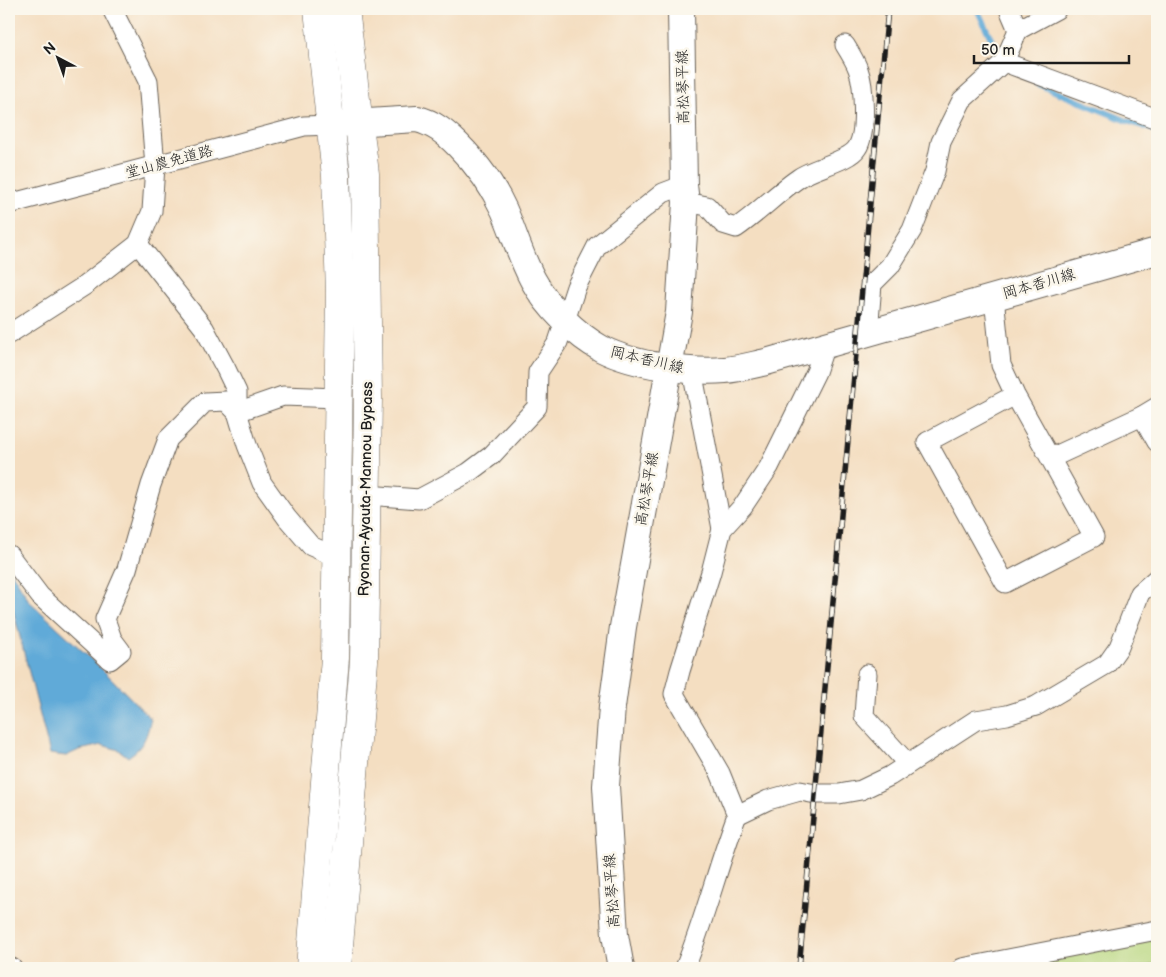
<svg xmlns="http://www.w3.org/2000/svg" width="1166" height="977" viewBox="0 0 1166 977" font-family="'Balsamiq Sans','Klee One',sans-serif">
<rect width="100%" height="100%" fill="#fbf7ec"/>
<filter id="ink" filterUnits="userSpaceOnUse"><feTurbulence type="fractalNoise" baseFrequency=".02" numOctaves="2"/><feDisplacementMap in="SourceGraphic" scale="10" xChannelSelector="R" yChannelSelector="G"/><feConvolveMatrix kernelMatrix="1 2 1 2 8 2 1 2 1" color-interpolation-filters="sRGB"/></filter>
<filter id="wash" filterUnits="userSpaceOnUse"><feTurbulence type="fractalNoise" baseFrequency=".0096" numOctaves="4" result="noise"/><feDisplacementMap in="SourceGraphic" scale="20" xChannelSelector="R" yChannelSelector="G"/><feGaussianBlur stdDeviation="1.12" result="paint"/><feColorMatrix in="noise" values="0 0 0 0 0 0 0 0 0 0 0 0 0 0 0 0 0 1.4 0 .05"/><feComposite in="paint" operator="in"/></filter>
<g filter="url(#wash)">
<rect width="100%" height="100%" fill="#f4dec1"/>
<!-- green -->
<path fill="#b5d57c" stroke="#68784c" d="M1157 938V964L1136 968H1007Z"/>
<!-- water -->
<path fill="#60aad8" stroke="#3e637a" d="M9 567 29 601 103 670 151 719C146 738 144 746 128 757L119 750 102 745 79 750 66 756 50 754 9 594Z"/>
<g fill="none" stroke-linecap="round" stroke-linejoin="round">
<!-- stream -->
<g stroke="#60aad8" stroke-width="6">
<path d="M977 9 995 47"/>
<path d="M1037 84 1127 121 1157 131"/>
</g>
</g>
</g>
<g filter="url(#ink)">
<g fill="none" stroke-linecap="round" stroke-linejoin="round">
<!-- street casing -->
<g stroke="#686056" stroke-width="21">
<g id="street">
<path d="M1018 30 1057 9"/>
<path d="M1004 62 1157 119"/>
<path d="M686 202 707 206 723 224 736 228C758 213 777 193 799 178 813 168 849 161 857 148 867 133 864 85 858 69 855 61 850 53 845 45"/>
<path d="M9 204 304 126 330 125"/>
<path d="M138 244 204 328 226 369 237 392V412L247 445 262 483 287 518 311 546 336 557"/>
<path d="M994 297 1001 365 1015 395 1094 537 1005 583 927 442 1015 395"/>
<path d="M868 333 872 284 890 266 912 230 935 171 941 142 962 100 1004 62 1018 30 1009 9"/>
<path d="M9 334 84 286 138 244 152 211 155 166 148 81 112 9"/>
<path d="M692 370 722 529"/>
<path d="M1142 416 1157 442"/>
<path d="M1051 458 1142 416 1157 407"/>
<path d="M367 495 419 499 468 473 492 455 537 407 538 372 558 342 576 287 597 246 663 193 684 185"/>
<path d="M9 555 40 596 110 660 121 651 112 639 105 619 127 569 151 485 168 439 205 402 226 401 237 412 283 396 338 398"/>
<path d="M867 674 864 716 908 764"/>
<path d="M737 815 768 800 800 791 816 794H839L861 790 890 776 976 720 1007 715 1036 706 1107 664 1119 647 1140 593 1157 578"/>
<path d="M9 967 12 968"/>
<path d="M685 968C705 918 718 866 737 815L720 773 674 694 680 671 711 572 722 529 743 506 769 467 816 372 825 345"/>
<path d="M962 968 1157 930"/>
</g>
</g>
<!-- secondary casing -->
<g stroke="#686056" stroke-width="28">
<g id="secondary">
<path d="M336 124 417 119C434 123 446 133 458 145 477 164 493 186 504 210 514 233 521 258 533 280 547 306 576 335 602 349 634 365 690 373 725 370 738 369 752 365 766 362L1157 251"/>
<path d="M621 968 615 935 606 786 612 707 623 627 679 312 686 202 684 185 681 9"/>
</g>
</g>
<!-- highway casing -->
<g stroke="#686056" stroke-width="29">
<g id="highway">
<path d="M310 968 335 658 340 292 336 176 318 9"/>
<path d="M337 968 364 661 368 398 365 174 345 9"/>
</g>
</g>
<!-- street -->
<use href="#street" stroke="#fff" stroke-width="19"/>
<!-- secondary -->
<use href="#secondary" stroke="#fff" stroke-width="26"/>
<!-- highway -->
<use href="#highway" stroke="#fff" stroke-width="28"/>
<!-- rail casing -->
<g stroke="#1c1c1c" stroke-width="5.5">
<path id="rail" d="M799 968 888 9"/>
</g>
<!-- rail -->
<use href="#rail" stroke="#fbf7ec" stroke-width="4" stroke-dasharray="11" stroke-linecap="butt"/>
</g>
</g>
<g text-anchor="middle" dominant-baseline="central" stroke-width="5" stroke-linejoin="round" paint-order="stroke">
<!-- street labels -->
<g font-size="15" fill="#1c1c1c" stroke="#fbf7ec">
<text transform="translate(683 87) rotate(-91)">高松琴平線</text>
<text transform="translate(169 162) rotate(-15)">堂山農免道路</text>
<text transform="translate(1039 284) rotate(-16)">岡本香川線</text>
<text transform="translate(647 360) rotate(13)">岡本香川線</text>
<text transform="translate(366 489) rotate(-89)">Ryonan-Ayauta-Mannou Bypass</text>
<text transform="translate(647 489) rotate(-80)">高松琴平線</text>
<text transform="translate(612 891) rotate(-94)">高松琴平線</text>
</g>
</g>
<!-- margin -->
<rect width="1166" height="977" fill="none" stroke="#fbf7ec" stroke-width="30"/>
<!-- north arrow -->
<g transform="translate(58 58) rotate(319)" stroke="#fbf7ec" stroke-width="4" paint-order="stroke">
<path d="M0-4L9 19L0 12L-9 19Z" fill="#1c1c1c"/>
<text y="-8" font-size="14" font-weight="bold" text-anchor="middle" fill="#1c1c1c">N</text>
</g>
<!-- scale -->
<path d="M974 55v8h155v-8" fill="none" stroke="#1c1c1c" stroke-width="2.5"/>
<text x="981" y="55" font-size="15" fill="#1c1c1c" stroke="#fbf7ec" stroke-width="4" paint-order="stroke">50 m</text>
</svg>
